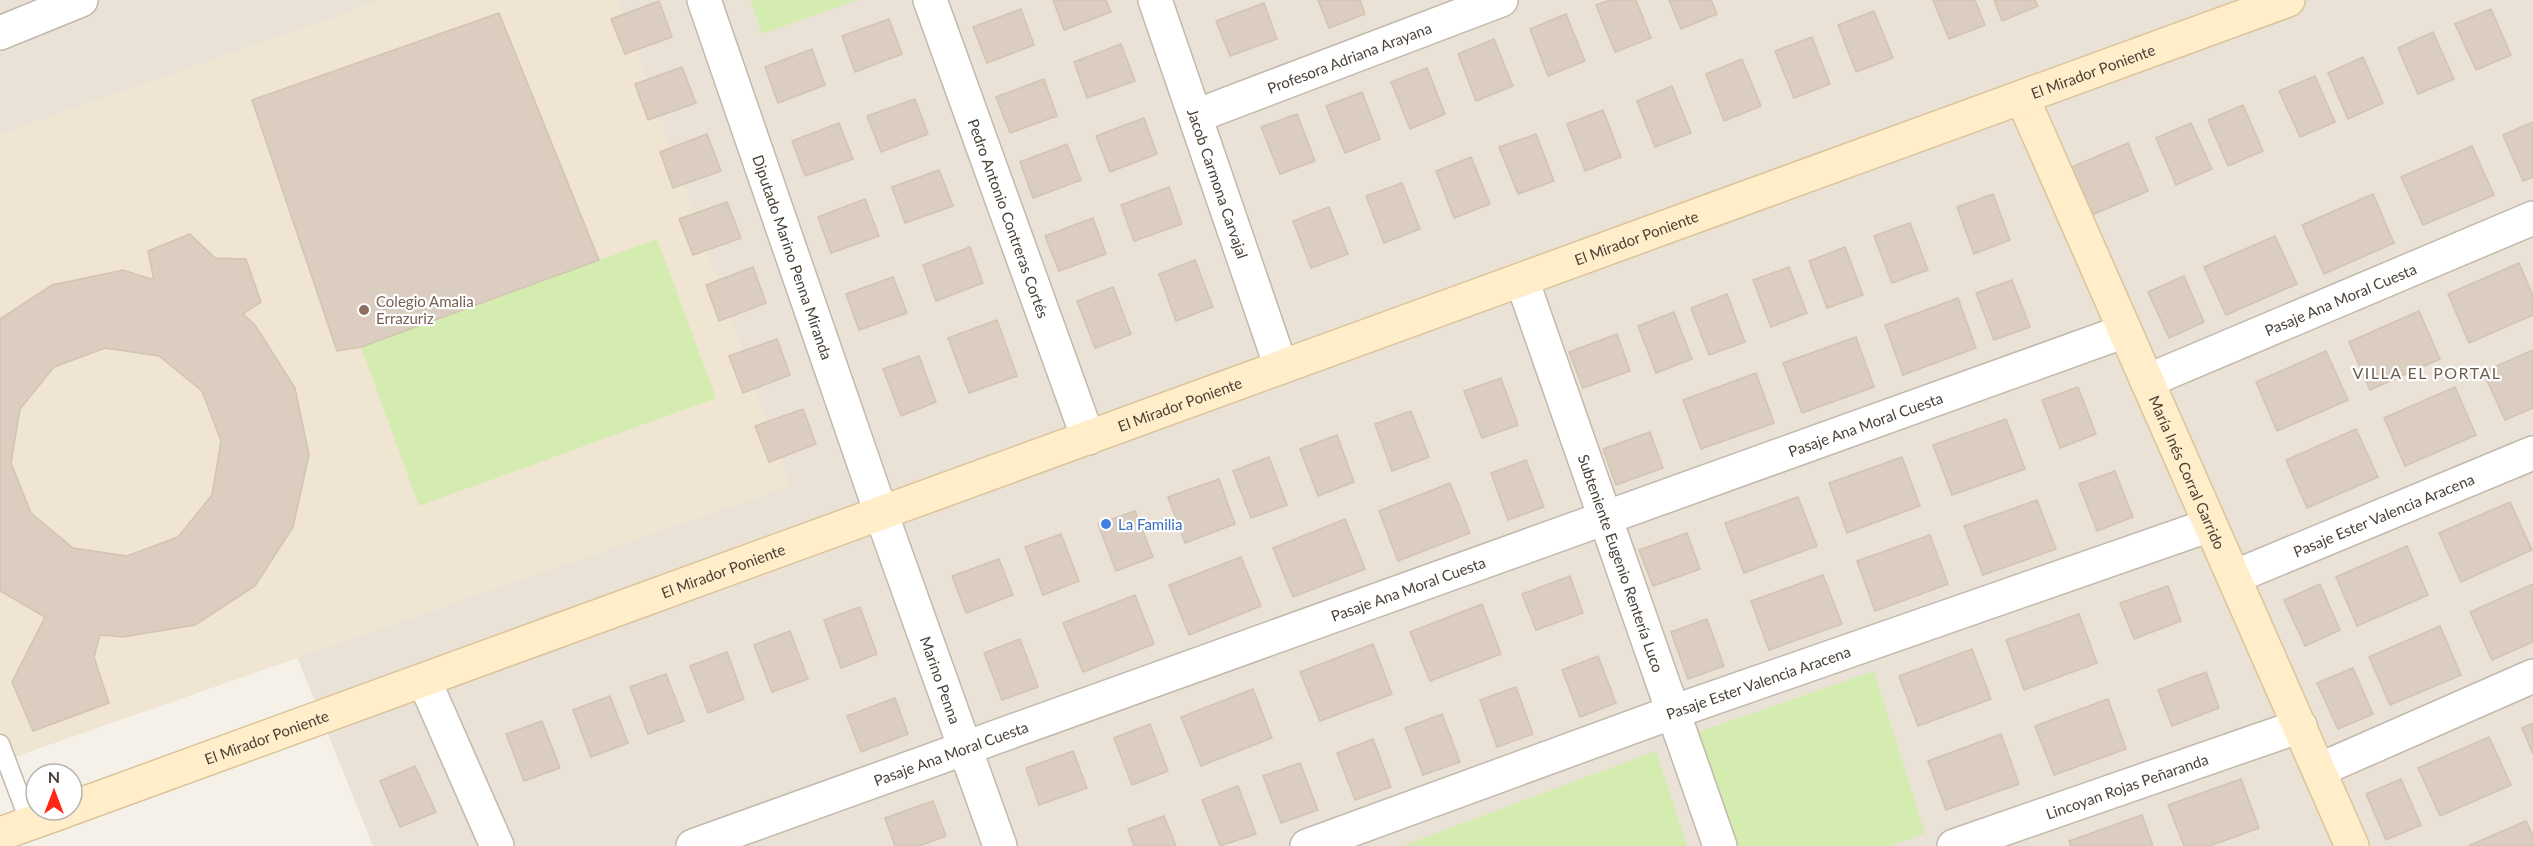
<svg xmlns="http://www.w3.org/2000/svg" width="2533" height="846" viewBox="0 0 2533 846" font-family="Lato,sans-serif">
<rect width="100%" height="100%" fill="#f5f1e9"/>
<!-- residential -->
<path fill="#eae2d7" d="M0 0H2533V846H373L297 657 0 762Z"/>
<!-- education -->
<path fill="#efe5d2" d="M382 0H619L790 486 0 762V134Z"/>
<!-- green -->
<g fill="#d5ecb0">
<path d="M750 0H857L762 34Z"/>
<path d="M657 239 716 398 419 506 361 347Z"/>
<path d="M1874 671 1925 833 1890 846H1724L1684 737Z"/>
<path d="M1656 751 1687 846H1402Z"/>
</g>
<!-- building -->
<g fill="#dbcec1" stroke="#d3c3b0" stroke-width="1.5" fill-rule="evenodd">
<path d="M1053 0H1106L1111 12 1064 30Z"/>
<path d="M1318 0H1360L1365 14 1329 28Z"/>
<path d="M1610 0H1636L1651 38 1615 52 1596 5Z"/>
<path d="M1669 0H1711L1717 14 1681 29Z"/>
<path d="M1933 0H1975L1985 25 1949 39Z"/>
<path d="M1994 0H2035L2038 6 2002 21Z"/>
<path d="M659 1 672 37 625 54 611 19Z"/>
<path d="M1264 3 1277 39 1230 56 1216 21Z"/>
<path d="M1021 9 1034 45 987 63 973 27Z"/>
<path d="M2491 9 2511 55 2476 70 2455 24Z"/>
<path d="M1874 11 1893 58 1856 72 1838 25Z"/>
<path d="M499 13 599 260 361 347 337 351 252 100Z"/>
<path d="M1566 14 1585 61 1548 76 1530 29Z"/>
<path d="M889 19 902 54 855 72 842 36Z"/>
<path d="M2433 32 2454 79 2418 94 2398 48Z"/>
<path d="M1812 37 1830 84 1794 98 1775 51Z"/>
<path d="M1494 39 1513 86 1476 101 1458 54Z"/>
<path d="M1121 44 1135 81 1087 98 1074 62Z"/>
<path d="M812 49 825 85 778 103 765 67Z"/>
<path d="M2363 57 2383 103 2348 119 2328 73Z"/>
<path d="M1742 59 1761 106 1724 121 1706 74Z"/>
<path d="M682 67 696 103 648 120 635 84Z"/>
<path d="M1427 68 1445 114 1410 129 1391 82Z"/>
<path d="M2315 76 2335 122 2300 137 2279 91Z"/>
<path d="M1044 79 1057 116 1010 133 996 97Z"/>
<path d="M1672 86 1691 133 1655 147 1637 101Z"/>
<path d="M1362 92 1380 139 1345 153 1326 106Z"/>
<path d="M915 99 928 134 881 152 867 116Z"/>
<path d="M2243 105 2263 151 2228 166 2208 120Z"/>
<path d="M1603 110 1621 157 1585 171 1567 124Z"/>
<path d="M1297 114 1315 161 1280 174 1261 127Z"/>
<path d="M1144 118 1157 154 1110 172 1096 136Z"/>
<path d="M2533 122V177L2523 181 2503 135Z"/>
<path d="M839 123 853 159 805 176 792 141Z"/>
<path d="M2191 123 2212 169 2176 185 2156 138Z"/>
<path d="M707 134 721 171 673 188 660 152Z"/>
<path d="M1536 134 1554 181 1518 194 1499 147Z"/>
<path d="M2128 143 2148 191 2092 215 2072 167Z"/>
<path d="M1067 144 1081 180 1033 198 1020 162Z"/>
<path d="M2472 146 2494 195 2423 225 2401 177Z"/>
<path d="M1471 157 1490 204 1454 218 1436 171Z"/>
<path d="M939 170 953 206 905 223 892 187Z"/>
<path d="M1402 183 1420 229 1384 243 1366 196Z"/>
<path d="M1169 187 1182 224 1134 241 1121 205Z"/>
<path d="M1993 194 2010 240 1974 254 1957 207Z"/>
<path d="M2373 194 2394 243 2324 274 2302 225Z"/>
<path d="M865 199 879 236 831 253 818 217Z"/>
<path d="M727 202 741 238 693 255 679 219Z"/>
<path d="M1329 207 1348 254 1311 268 1293 221Z"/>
<path d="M1093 218 1106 254 1059 271 1045 236Z"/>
<path d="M1910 223 1928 270 1892 283 1874 236Z"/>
<path d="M190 234 215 258 246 259 261 302 243 314 255 325 295 388 309 455 293 527 255 586 195 625 123 637 100 635 94 657 109 703 33 731 12 682 45 617 0 591V319L52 285 123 270 154 280 148 251ZM105 348 159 356 202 391 221 441 212 495 178 537 127 556 73 548 31 513 11 463 20 409 54 367Z"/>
<path d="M2275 236 2297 284 2226 315 2204 267Z"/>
<path d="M970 247 983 283 936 301 923 265Z"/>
<path d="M1845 247 1863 295 1827 308 1809 261Z"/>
<path d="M1195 260 1213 307 1176 321 1159 274Z"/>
<path d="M2519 263 2533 296V315L2469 343 2448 294Z"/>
<path d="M753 267 766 303 719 321 706 285Z"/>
<path d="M1789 267 1807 313 1771 327 1753 280Z"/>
<path d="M2184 276 2204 322 2169 338 2148 292Z"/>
<path d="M893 277 907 313 859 330 846 294Z"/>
<path d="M2012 280 2030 327 1994 340 1976 293Z"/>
<path d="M1113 287 1131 334 1095 348 1077 301Z"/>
<path d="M1727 294 1745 342 1709 355 1691 308Z"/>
<path d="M1958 298 1976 348 1903 375 1885 325Z"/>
<path d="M2419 311 2440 359 2370 390 2349 342Z"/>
<path d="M1674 312 1692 359 1656 373 1638 326Z"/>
<path d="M997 320 1017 376 969 393 948 338Z"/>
<path d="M1617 334 1630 371 1583 388 1569 352Z"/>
<path d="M1856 337 1874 387 1802 413 1783 363Z"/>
<path d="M777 339 790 375 743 393 729 356Z"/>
<path d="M2533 350V408L2505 420 2483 372Z"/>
<path d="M2326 351 2348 400 2277 431 2256 382Z"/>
<path d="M919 356 936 402 901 416 883 369Z"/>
<path d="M1756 373 1774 423 1701 449 1683 400Z"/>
<path d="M1501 378 1518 425 1482 438 1464 391Z"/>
<path d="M2078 387 2096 434 2060 448 2042 400Z"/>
<path d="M2455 387 2476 435 2405 466 2384 418Z"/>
<path d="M803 409 816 444 769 462 755 426Z"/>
<path d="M1411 411 1429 457 1392 471 1375 424Z"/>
<path d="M2006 419 2025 469 1952 495 1933 445Z"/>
<path d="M2356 429 2378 477 2307 508 2286 460Z"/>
<path d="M1650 432 1663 468 1616 485 1603 449Z"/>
<path d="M1337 435 1354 482 1318 496 1300 449Z"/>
<path d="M1269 457 1287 505 1251 518 1233 471Z"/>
<path d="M1902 457 1920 506 1847 533 1829 483Z"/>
<path d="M1526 460 1544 507 1508 520 1491 473Z"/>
<path d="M2115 471 2133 517 2097 531 2079 484Z"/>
<path d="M1219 479 1235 524 1185 543 1168 497Z"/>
<path d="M1450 483 1470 533 1398 561 1379 511Z"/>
<path d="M1798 497 1817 546 1744 573 1725 523Z"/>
<path d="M2037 500 2056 549 1983 575 1964 526Z"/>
<path d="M2510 502 2532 550 2461 582 2439 533Z"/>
<path d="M1135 511 1153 557 1116 571 1098 524Z"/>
<path d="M1345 519 1365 569 1293 597 1273 548Z"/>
<path d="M1687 533 1700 569 1653 586 1639 550Z"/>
<path d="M1061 534 1079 581 1043 595 1025 547Z"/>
<path d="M1930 535 1948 584 1875 611 1857 561Z"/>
<path d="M2407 546 2428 595 2357 626 2336 577Z"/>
<path d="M1241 557 1261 606 1189 635 1169 585Z"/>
<path d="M999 559 1013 595 966 613 952 576Z"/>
<path d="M1823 575 1842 624 1769 650 1751 601Z"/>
<path d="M1570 576 1583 613 1536 630 1522 594Z"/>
<path d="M2320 584 2340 630 2305 646 2284 600Z"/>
<path d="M2533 584V642L2492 660 2470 612Z"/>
<path d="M2168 586 2181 621 2134 639 2120 603Z"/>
<path d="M1135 595 1154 644 1083 672 1063 623Z"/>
<path d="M1482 604 1501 654 1430 681 1410 632Z"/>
<path d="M860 607 877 654 841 668 824 620Z"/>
<path d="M2079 614 2097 663 2024 690 2006 640Z"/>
<path d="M1707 619 1724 666 1688 679 1671 632Z"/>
<path d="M2440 626 2461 675 2390 705 2369 657Z"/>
<path d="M790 631 808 679 772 692 754 645Z"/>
<path d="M1020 639 1038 687 1002 700 984 653Z"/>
<path d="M1373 644 1392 694 1320 721 1300 672Z"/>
<path d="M1972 649 1991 699 1918 726 1899 676Z"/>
<path d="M727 652 744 699 708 713 690 666Z"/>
<path d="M1598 656 1616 703 1580 717 1562 670Z"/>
<path d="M2353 668 2373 714 2338 729 2317 683Z"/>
<path d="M2206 672 2219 708 2172 726 2158 690Z"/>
<path d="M666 674 684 721 648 734 630 687Z"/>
<path d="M1516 687 1533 734 1497 747 1480 700Z"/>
<path d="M1253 689 1272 738 1201 766 1181 717Z"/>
<path d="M610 696 628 743 591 757 573 710Z"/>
<path d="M895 698 908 734 861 752 847 716Z"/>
<path d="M2108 699 2126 749 2054 775 2035 726Z"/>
<path d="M1442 714 1460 762 1423 775 1405 728Z"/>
<path d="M542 721 560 768 524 781 506 734Z"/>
<path d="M2533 723V754L2522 728Z"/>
<path d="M1150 724 1168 771 1132 785 1114 738Z"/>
<path d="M2001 734 2019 784 1946 810 1928 761Z"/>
<path d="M2489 737 2511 785 2440 816 2418 768Z"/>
<path d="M1373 739 1391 787 1355 800 1337 753Z"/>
<path d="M1073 751 1087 788 1039 805 1026 768Z"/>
<path d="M1300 763 1318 810 1281 823 1263 776Z"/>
<path d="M415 766 436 812 400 827 380 781Z"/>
<path d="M2241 779 2259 828 2210 846H2184L2168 805Z"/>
<path d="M2401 779 2421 825 2386 840 2366 794Z"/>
<path d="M1238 786 1256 834 1220 846 1202 800Z"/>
<path d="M933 801 946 836 919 846H895L885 818Z"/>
<path d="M2142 815 2153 846H2071L2069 841Z"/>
<path d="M1164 816 1176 846H1134L1128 829Z"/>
<path d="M2526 821 2533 836V846H2468Z"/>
</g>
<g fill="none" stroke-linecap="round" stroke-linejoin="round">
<!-- lane casing -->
<g stroke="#c2b8ab" stroke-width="21">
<path id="lane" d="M0 744 30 823"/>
</g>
<!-- street casing -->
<g stroke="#c2b8ab" stroke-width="36">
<g id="street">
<path id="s1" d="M704 0 881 513 1000 846"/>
<path id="s2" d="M930 0 1088 438"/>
<path id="s3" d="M1155 0 1281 367"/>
<path d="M0 33 81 0"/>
<path id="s4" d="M1196 116 1501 0"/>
<path id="s5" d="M1522 280 1720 846"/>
<path id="s6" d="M2147 381 2533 218"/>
<path id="s7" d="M2234 577 2533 453"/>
<path d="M424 680 497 846"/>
<path d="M2319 770 2533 676"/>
<path id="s8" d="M693 846 2125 331"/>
<path id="s9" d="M1307 846 1673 712 2210 525"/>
<path id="s10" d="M1954 846 2300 726"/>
</g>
</g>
<!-- secondary casing -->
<g stroke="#dbc499" stroke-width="36">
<g id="secondary">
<path id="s11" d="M2022 97 2352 846"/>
<path id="s12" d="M72 808 2288 0"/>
<path d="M0 834 67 810"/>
</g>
</g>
<!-- lane -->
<use href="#lane" stroke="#fff" stroke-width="18"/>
<!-- street -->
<use href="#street" stroke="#fff" stroke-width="33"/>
<!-- secondary -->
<use href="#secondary" stroke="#ffeec9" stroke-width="33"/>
</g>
<!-- markers -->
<circle fill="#8d6e63" stroke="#fff" stroke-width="2" cx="364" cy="310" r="6"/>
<circle fill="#3f7fe0" stroke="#fff" stroke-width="2" cx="1106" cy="524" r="6"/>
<g text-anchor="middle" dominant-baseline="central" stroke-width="4.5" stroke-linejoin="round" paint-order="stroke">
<!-- street labels -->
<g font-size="15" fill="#4a4137" stroke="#fff">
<text stroke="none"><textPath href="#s4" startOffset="164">Profesora Adriana Arayana</textPath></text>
<text stroke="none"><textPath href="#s12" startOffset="2151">El Mirador Poniente</textPath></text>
<text stroke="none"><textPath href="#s3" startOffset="194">Jacob Carmona Carvajal</textPath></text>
<text stroke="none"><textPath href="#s2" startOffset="232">Pedro Antonio Contreras Cortés</textPath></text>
<text stroke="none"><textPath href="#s12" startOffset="1665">El Mirador Poniente</textPath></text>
<text stroke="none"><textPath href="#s1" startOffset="272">Diputado Marino Penna Miranda</textPath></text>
<text stroke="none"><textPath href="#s6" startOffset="210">Pasaje Ana Moral Cuesta</textPath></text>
<text stroke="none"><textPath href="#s12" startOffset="1179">El Mirador Poniente</textPath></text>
<text stroke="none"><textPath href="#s8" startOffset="1246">Pasaje Ana Moral Cuesta</textPath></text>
<text stroke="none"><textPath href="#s11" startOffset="410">María Inés Corral Garrido</textPath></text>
<text stroke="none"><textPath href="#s7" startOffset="162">Pasaje Ester Valencia Aracena</textPath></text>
<text stroke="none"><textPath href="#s5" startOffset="300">Subteniente Eugenio Rentería Luco</textPath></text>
<text stroke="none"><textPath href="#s12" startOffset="693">El Mirador Poniente</textPath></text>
<text stroke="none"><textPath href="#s8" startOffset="760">Pasaje Ana Moral Cuesta</textPath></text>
<text stroke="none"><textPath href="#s1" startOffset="720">Marino Penna</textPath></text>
<text stroke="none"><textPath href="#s9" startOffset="480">Pasaje Ester Valencia Aracena</textPath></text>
<text stroke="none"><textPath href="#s12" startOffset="207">El Mirador Poniente</textPath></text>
<text stroke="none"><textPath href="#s8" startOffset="274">Pasaje Ana Moral Cuesta</textPath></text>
<text stroke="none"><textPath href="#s10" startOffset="183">Lincoyan Rojas Peñaranda</textPath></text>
</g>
<!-- education labels -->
<g font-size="15" fill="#785e54" stroke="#fff" text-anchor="start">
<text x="376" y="301">Colegio Amalia<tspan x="376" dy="17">Errazuriz</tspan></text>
</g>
<!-- shop labels -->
<g font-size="15" fill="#366cbe" stroke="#fff" text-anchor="start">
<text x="1118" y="524">La Familia</text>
</g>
<!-- neighbourhood labels -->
<g font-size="16" letter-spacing="1.5" fill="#6d5e4d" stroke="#fff">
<text x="2427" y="372">VILLA EL PORTAL</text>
</g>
</g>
<!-- north arrow -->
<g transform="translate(54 792)"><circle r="28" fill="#ffffff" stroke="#b7b3af" stroke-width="1.5"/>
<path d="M0-4.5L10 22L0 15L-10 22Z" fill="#ff2716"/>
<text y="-9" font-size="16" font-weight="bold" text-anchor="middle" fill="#4a4137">N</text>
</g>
</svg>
